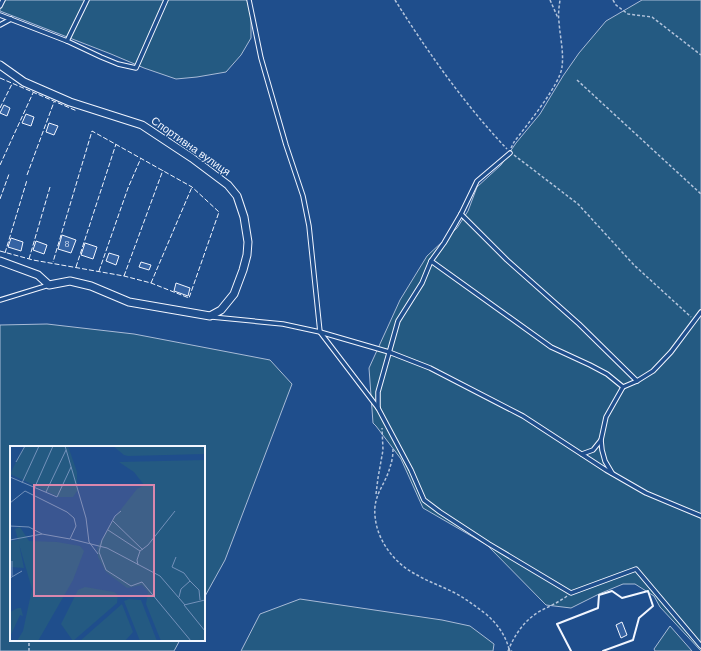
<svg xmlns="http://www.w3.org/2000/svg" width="701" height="651" viewBox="0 0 701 651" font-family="Helvetica,sans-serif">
<rect width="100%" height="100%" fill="#1f4e8c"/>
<!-- green -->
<g fill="#245a82" stroke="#a8bbd7">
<path d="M0 0H251V38L241 55 226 72 197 77 176 79 144 68 111 54 0 11Z"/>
<path d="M642 0H701V651L660 607 654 596 635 584H623L599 594 571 608 546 605 487 545 423 508 401 459 376 426 373 423 369 368 400 300 427 256 457 228 468 211 477 187 501 165 516 143 540 114 563 76 579 53 606 21Z"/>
<path d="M47 324 134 334 270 360 292 384 225 560 204 598V447H11V640H180L174 651H0V325Z"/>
<path d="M300 599 442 620 470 626 494 644 493 651H241L260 614Z"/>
<path d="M670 626 692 651H655L654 649Z"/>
</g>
<!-- building -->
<g fill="#3563a3" stroke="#f2f6ff">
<path d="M4 105 10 108 7 116 0 113Z"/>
<path d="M26 114 34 117 31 126 22 123Z"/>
<path d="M49 123 58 126 54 135 46 132Z"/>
<path d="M62 235 76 240 71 253 58 249Z"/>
<path d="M11 238 23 242 21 251 8 247Z"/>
<path d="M36 241 47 245 44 254 33 250Z"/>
<path d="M85 243 97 247 93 259 81 255Z"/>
<path d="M109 253 119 256 116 265 106 261Z"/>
<path d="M141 262 151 265 149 270 139 267Z"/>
<path d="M176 283 190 288 188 296 174 291Z"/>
<path d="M622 622 627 635 621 638 616 625Z"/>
</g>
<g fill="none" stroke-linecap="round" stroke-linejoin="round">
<!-- service casing -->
<g stroke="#f2f6ff" stroke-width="5.5">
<g id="service">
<path d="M249 0 261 58 286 145 303 196 309 226 320 332 378 408"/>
<path d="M0 6 3 0"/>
<path d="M0 15 67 41 101 57 118 64 136 68 166 0"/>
<path d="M0 25 11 19"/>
<path d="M67 41 87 0"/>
<path d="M510 153 477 181 461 214 444 243 431 261 422 283 398 321 378 392V408L411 470 424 500 440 512 489 544 571 593 636 569 701 646"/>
<path d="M461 214 507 260 579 324 637 381"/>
<path d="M431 261 551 347 590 365 607 374 623 387"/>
<path d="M0 300 49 285"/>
<path d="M212 317 283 324 320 332 389 352 430 368 523 416 606 470 646 493 701 516"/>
<path d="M582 454 593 450 601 440"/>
<path d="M612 473 605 461 602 450 601 440 606 417 623 387 637 381 653 371 671 352 701 312"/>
</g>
</g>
<!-- minor casing -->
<g stroke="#f2f6ff" stroke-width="9">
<path id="minor" d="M0 65 24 82 70 102 142 125 192 158 228 185 237 196 244 217 248 242 247 255 243 270 234 294 221 310 210 316 129 302 91 286 70 281 49 285 38 275 0 261"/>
</g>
<!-- path -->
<g stroke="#b3c4dc" stroke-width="1.5" stroke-dasharray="3 2" stroke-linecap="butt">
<path d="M395 0C427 51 465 105 507 149"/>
<path d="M550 0 558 18"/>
<path d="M613 0 616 5 628 14 652 17 701 55"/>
<path d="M577 80 701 194"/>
<path d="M511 148 514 142C526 126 560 85 562 67 564 52 560 37 559 22 558 14 559 7 560 0"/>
<path d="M514 155 578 204 634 265 691 317"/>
<path d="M393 449C393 455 392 462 390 467 385 486 373 494 375 516 377 541 395 564 417 575 429 582 441 586 453 592 465 598 475 606 486 614 497 624 505 634 509 649"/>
<path d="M376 494 378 478 383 450 382 428"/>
<path d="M29 651V640"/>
<path d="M508 651C515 634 525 619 542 610 550 606 559 602 567 596"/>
<path d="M510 651 509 649 512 651"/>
</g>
<!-- service -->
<use href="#service" stroke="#1f4e8c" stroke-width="3.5"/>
<!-- minor -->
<use href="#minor" stroke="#1f4e8c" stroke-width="7"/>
<!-- fence -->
<g stroke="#f2f6ff" stroke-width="1" stroke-dasharray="5 2" stroke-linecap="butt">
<path d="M0 78 77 111"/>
<path d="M0 108 12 84"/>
<path d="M0 165 33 93"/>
<path d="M27 175 54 102"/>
<path d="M0 199 9 174"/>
<path d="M0 251 33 260 124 276 151 283 189 298 219 212 192 187 92 131 53 262"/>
<path d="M5 253 27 180"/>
<path d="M29 259 50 187"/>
<path d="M76 267 116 144"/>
<path d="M99 271 128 188 141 158"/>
<path d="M124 276 163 170"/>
<path d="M151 283 192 187"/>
</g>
<!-- wall -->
<path stroke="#f2f6ff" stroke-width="2" d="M571 651 557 624 598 608 599 595 612 591 622 598 648 591 653 606 639 618 633 640 603 651"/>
</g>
<g text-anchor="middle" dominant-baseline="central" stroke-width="3" stroke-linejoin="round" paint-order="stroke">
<!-- number labels -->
<g font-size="9" fill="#c3d1e8">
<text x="67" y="244">8</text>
</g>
<!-- street labels -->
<g font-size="11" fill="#f2f6ff" stroke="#1f4e8c">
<text transform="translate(191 146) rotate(35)">Спортивна вулиця</text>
</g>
</g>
<!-- overview -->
<g transform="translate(10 446)">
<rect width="195" height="195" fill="#1f4e8c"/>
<path d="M14 0H58L67 26V45L63 51H49L0 28ZM103 0H189L195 2V8L118 10 114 9ZM195 14V195H151L136 158 138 146 150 159 132 139 117 142 96 126 88 111 87 102 105 71 127 43 134 39 124 26 109 16ZM10 81 19 95 47 96 70 100 74 105 63 134 28 195H7L13 185 22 143 9 98 14 122 0 121V95L8 94 5 83ZM75 141 104 146 108 149 107 157 63 195 51 178 68 144ZM119 153 131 154 147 195H130L114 155ZM112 158 123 186 115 195H70ZM8 162H11L13 170 10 169 0 191V166Z" fill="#245a82"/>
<path fill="none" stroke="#7391ba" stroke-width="1" d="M55 0 76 72 79 96 88 108M6 16 15 0M0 31 47 51 61 21M12 37 29 0M24 43 43 0M36 46 56 4M0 57 15 45 57 66 64 72 66 80 60 93 32 88 19 81 0 80M111 65 105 70 92 94 89 106 96 124 121 140 132 136 181 195M103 75 133 104M98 84 130 105M61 93 97 102 150 130 175 159M0 94 32 88M166 111 162 121 174 127 180 135M2 115V130M128 119 127 114 130 105 138 99 165 65M0 132 12 125M169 151 171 143 180 135 189 144 190 154M195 154 174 159 195 185"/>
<path fill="#da87ad" fill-opacity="0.15" stroke="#da87ad" stroke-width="2" d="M24 39H144V150H24Z"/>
<rect width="195" height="195" fill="none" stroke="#f2f6ff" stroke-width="2"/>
</g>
</svg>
